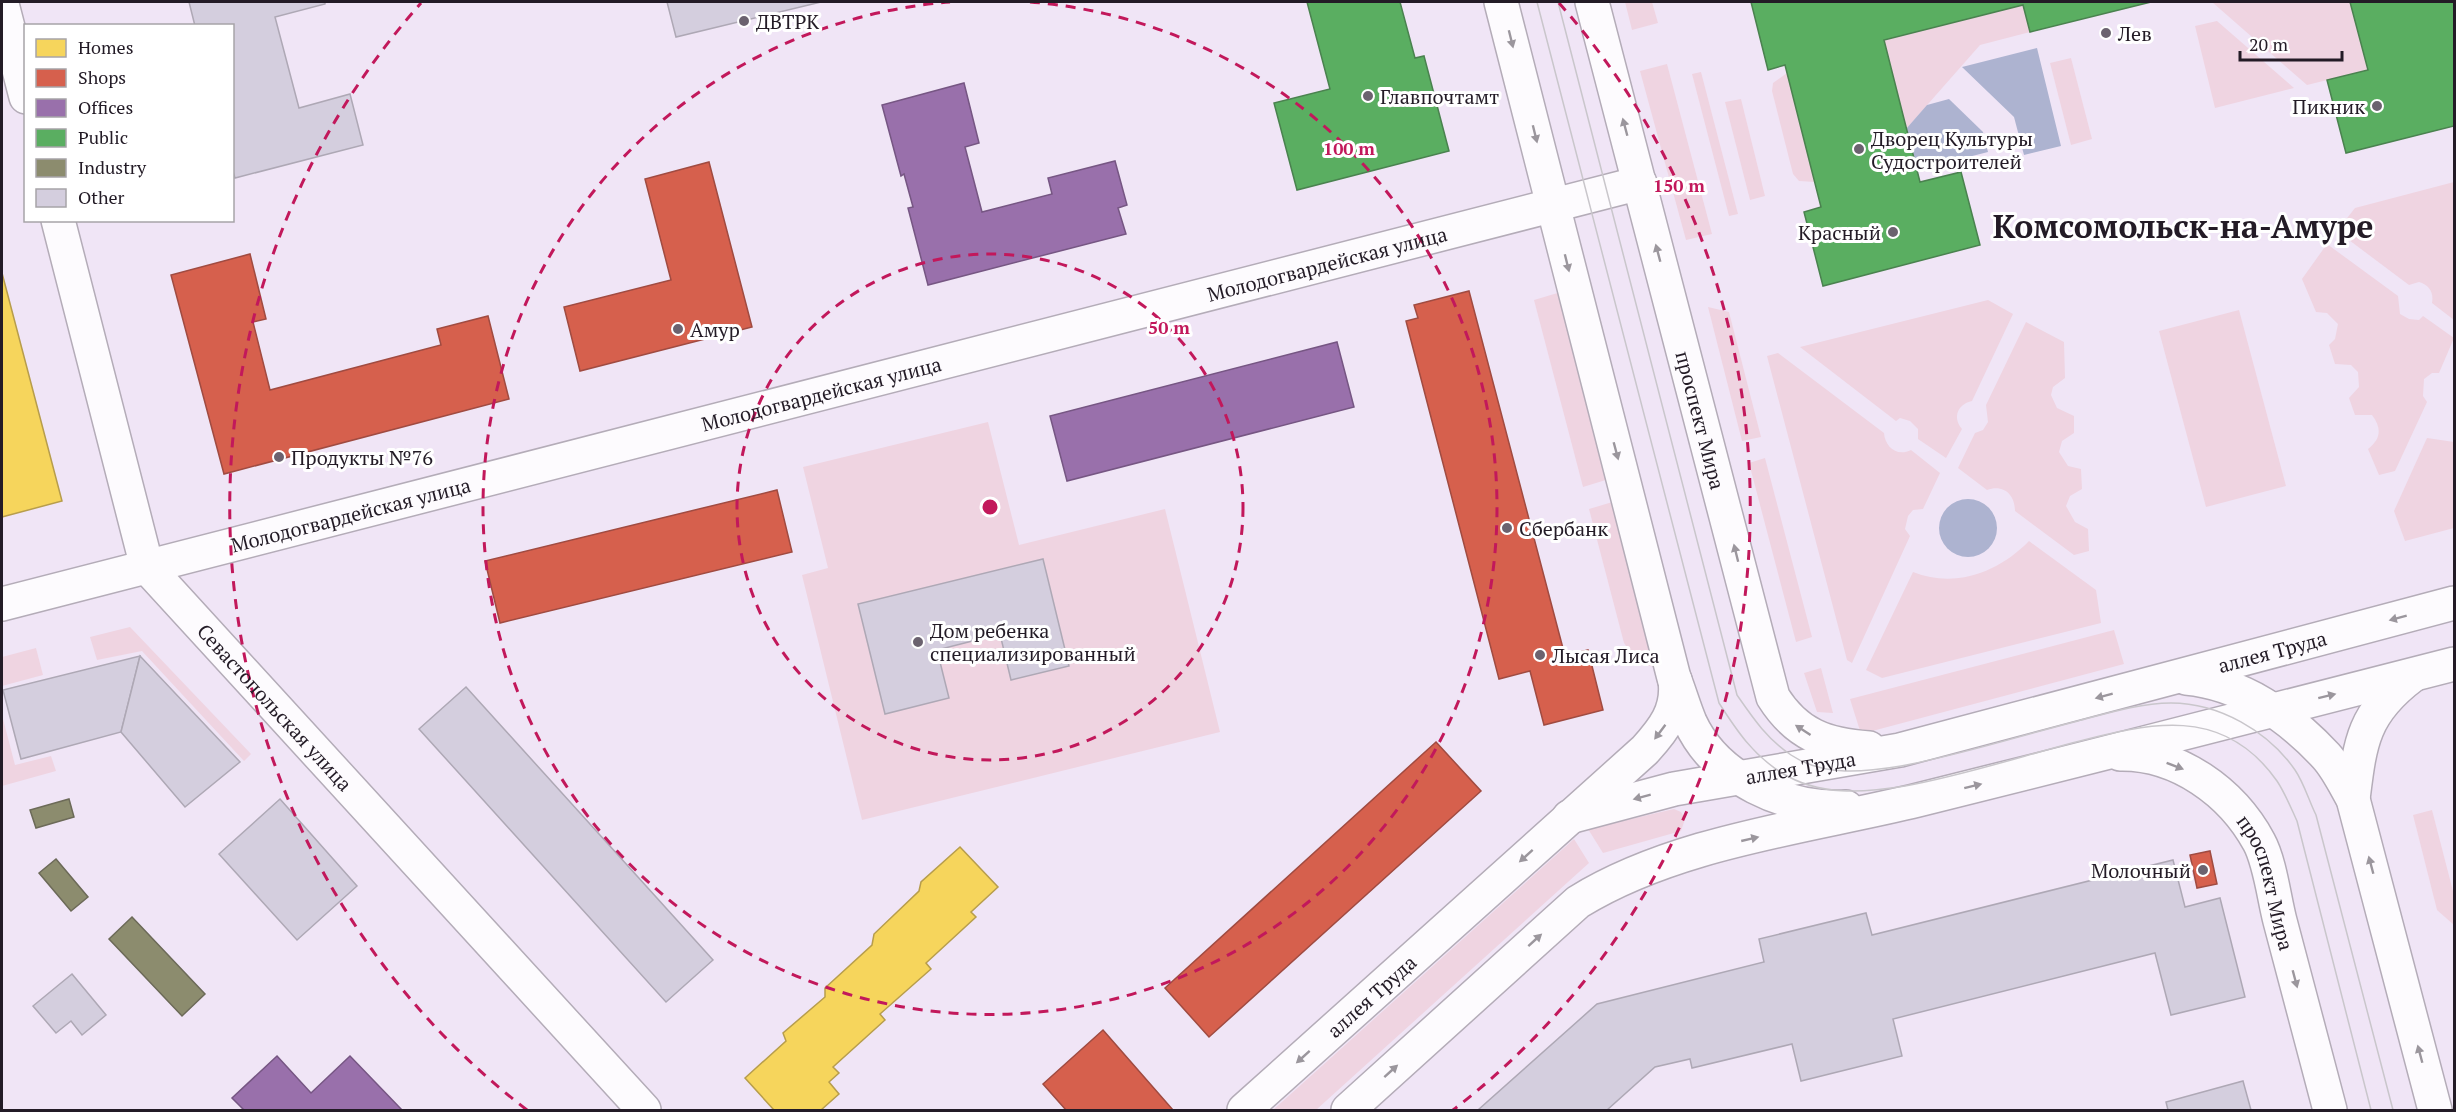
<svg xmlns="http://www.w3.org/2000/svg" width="2456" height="1112" viewBox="0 0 2456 1112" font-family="'PT Serif',serif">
<rect width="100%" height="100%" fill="#f0e5f6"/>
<!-- green -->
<g fill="#efd4e1">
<path d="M1625 2H1652L1658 23 1632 30Z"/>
<path d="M2212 2H2350L2368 70 2307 85Z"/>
<path d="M2023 5 2030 32 1980 45 1906 129 1884 40Z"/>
<path d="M2217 21 2294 88 2215 108 2195 26Z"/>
<path d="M2071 58 2092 139 2071 145 2050 63Z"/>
<path d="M1667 64 1712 234 1686 240 1640 71Z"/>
<path d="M1701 72 1738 214 1729 216 1692 74Z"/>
<path d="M1787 73 1815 182 1799 181 1793 174 1772 91 1773 83Z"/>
<path d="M1741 99 1765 196 1750 200 1725 102Z"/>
<path d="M2454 182V320L2432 303C2434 292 2429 285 2419 282L2409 285 2337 231 2355 208Z"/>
<path d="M2327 244 2398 296 2400 314 2409 319 2419 320 2423 316 2454 338 2439 373H2432L2424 379 2423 396 2427 402 2395 471 2379 475 2368 449C2381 439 2382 428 2372 415H2355L2349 398 2359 387 2358 372 2351 365 2335 364 2329 345 2335 339 2338 324 2327 313 2316 312 2302 279Z"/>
<path d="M1561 292 1609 479 1583 487 1534 300Z"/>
<path d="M1988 300 2013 314 1972 401C1958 404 1952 417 1962 429L1946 458 1918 439V429L1910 421 1900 418 1896 421 1800 347Z"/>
<path d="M1708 307 1729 312 1761 437 1742 441Z"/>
<path d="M2239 310 2286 486 2206 507 2159 331Z"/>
<path d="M2026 322 2064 342 2065 378 2053 387 2051 395 2057 408 2074 416V433L2062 441 2059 452 2068 466 2081 469 2082 489 2070 496 2066 506 2075 522 2088 529 2089 551 2074 555 2015 511C2015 495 2004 484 1987 490L1958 468 1975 433 1983 430 1988 422 1986 405Z"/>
<path d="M1778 353 1884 433C1885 447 1897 457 1911 450L1940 473 1923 509 1913 510 1908 516 1905 529 1910 536 1852 663 1847 660 1767 356Z"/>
<path d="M988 422 1019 545 1165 509 1220 732 862 820 802 575 828 568 803 467Z"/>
<path d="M2427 438 2454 442V528L2405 541 2394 511Z"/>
<path d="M1765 458 1812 637 1796 642 1749 463Z"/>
<path d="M1616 501 1658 667 1640 665 1624 643 1589 509Z"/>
<path d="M2029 541 2096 590 2101 623 1882 678 1866 670 1913 572C1955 589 1999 572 2029 541Z"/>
<path d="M130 627 251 754 244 761 142 651 97 660 90 637Z"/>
<path d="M2114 630 2124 664 1861 734 1850 699Z"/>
<path d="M36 648 43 675 2 686V657Z"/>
<path d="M1821 668 1833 713 1817 712 1804 673Z"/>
<path d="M2 715 15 765 51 756 56 771 2 786Z"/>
<path d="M1674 809 1681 812 1685 819 1681 831 1603 853 1588 829Z"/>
<path d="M2432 810 2454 895V925L2437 910 2413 815Z"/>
<path d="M1574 839 1589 863 1316 1110H1273Z"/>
</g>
<!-- water -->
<g fill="#adb3d0">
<path d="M2037 48 2061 146 2024 155 2014 117 1962 67Z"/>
<path d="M1949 99 1983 132 1988 152 1917 170 1906 129 1927 105Z"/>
<circle cx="1968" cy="528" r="29"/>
</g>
<!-- homes -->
<g fill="#f6d55c" stroke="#b79d4c" stroke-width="1.5">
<path d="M2 273 62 501 2 517Z"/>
<path d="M960 847 998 887 971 912 976 917 926 963 931 969 880 1014 885 1020 833 1067 839 1073 829 1082 839 1094 821 1110H774L745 1078 786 1041 783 1033 825 997V988L872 945 874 934 919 891 921 882Z"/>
</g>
<!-- shops -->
<g fill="#d6604d" stroke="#a04b41" stroke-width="1.5">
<path d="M709 162 752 327 580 371 564 307 671 280 645 179Z"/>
<path d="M250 254 266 319 253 322 270 390 441 345 437 329 488 316 509 399 224 474 171 275Z"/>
<path d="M1469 291 1565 656 1588 650 1603 710 1544 725 1530 671 1499 679 1406 321 1418 318 1414 305Z"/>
<path d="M777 490 792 552 500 623 485 561Z"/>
<path d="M1436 742 1481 791 1209 1037 1165 988Z"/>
<path d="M2210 851 2217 884 2197 888 2190 855Z"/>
<path d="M1103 1030 1173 1110H1066L1043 1084Z"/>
</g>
<!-- offices -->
<g fill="#9970ab" stroke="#765683" stroke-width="1.5">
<path d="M964 83 979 143 965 147 982 212 1052 194 1048 178 1115 161 1127 205 1118 208 1126 234 928 285 908 208 913 207 904 174 901 176 882 105Z"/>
<path d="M1337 342 1354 407 1067 481 1050 416Z"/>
<path d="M277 1056 311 1093 350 1056 402 1110H244L232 1098Z"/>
</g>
<!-- public -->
<g fill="#5aae61" stroke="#4a824f" stroke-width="1.5">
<path d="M1307 2H1400L1415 58 1424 56 1449 151 1297 190 1274 103 1330 89Z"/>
<path d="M1751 2H2151L2030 32 2023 5 1884 40 1920 182 1961 172 1980 245 1823 286 1804 212 1821 207 1785 65 1768 70Z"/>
<path d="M2350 2H2454V126L2346 153 2327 80 2368 70Z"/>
</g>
<!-- industry -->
<g fill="#8c8c6e" stroke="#6c6a58" stroke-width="1.5">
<path d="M69 799 74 817 36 828 30 810Z"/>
<path d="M56 859 88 897 71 911 39 873Z"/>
<path d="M132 917 205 994 182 1016 109 939Z"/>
</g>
<!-- building -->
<g fill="#d4cede" stroke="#aea8b5" stroke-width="1.5">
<path d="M189 2H325V4L275 17 299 108 350 94 363 145 235 178 232 168V26H195Z"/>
<path d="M667 2H821L676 37Z"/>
<path d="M1043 559 1069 666 1011 680 1000 634 937 650 949 698 885 714 858 604Z"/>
<path d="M140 656 121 732 21 759 3 690Z"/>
<path d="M140 656 240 762 185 807 121 732Z"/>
<path d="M466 687 713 960 666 1002 419 729Z"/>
<path d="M280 799 357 886 297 940 219 854Z"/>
<path d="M2173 860 2185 907 2220 898 2245 997 2171 1015 2155 953 1893 1019 1902 1056 1801 1081 1792 1044 1692 1068 1690 1059 1655 1067 1607 1110H1478L1597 1004 1764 962 1759 939 1866 913 1872 935Z"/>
<path d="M72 974 106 1015 82 1035 71 1021 56 1033 33 1006Z"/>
<path d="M2243 1081 2251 1110H2168L2166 1102Z"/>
</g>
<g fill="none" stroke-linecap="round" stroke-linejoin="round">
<!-- minor casing -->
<g stroke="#b4acb8" stroke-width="36">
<g id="minor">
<path d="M2 4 26 97"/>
<path id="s1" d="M58 220 147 567 644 1110"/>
<path id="s2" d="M2 604 1640 183"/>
</g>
</g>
<!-- major casing -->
<g stroke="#b4acb8" stroke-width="36">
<g id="major">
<path d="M1501 2 1674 678C1680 693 1684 708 1690 722 1716 779 1786 810 1846 807"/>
<path id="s3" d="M1592 2 1773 697C1797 735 1826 745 1869 748"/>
<path d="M2186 678C2241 683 2289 716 2326 756 2337 768 2345 785 2353 799L2435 1110"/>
<path id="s4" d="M2120 754C2178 753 2232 792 2259 842 2270 862 2274 898 2280 921 2297 984 2313 1047 2330 1110"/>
<path d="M2353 799C2360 742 2363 713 2412 676"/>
<path id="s5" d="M1569 817 1674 789 1900 750 2454 603"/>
<path id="s6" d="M1244 1110 1645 750C1664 729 1679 710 1675 680"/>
<path d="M1348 1110 1578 902C1675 842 1807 827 1918 800 2097 756 2276 709 2454 664"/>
</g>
</g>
<!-- minor -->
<use href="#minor" stroke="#fdfbfe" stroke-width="33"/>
<!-- major -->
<use href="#major" stroke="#fdfbfe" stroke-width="33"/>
<!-- tram -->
<g stroke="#c9c6cb" stroke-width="1.5">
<path d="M1537 2 1719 703C1737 731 1753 755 1782 773 1819 796 1863 793 1905 786 1961 776 2016 758 2072 743 2149 723 2223 704 2277 781 2285 793 2291 808 2297 821L2371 1110"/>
<path d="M1558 2 1737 695C1753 718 1767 739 1791 755 1824 777 1865 772 1901 766 1961 755 2019 736 2078 721 2108 713 2140 703 2171 703 2219 703 2268 731 2295 770 2304 783 2309 801 2316 815L2393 1110"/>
</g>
</g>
<!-- one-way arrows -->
<defs><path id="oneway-solid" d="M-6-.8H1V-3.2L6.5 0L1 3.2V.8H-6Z" transform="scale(1.5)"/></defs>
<g fill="#9b969d">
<use href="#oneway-solid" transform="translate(1511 39) rotate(76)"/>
<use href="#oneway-solid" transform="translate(1625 127) rotate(-105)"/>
<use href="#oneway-solid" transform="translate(1535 134) rotate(76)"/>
<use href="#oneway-solid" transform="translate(1658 253) rotate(-105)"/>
<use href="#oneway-solid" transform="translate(1567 263) rotate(76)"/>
<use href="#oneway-solid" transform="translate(1616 451) rotate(75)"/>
<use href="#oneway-solid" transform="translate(1736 553) rotate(-104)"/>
<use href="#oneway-solid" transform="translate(2398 618) rotate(165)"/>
<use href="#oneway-solid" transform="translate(2104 696) rotate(165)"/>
<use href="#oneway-solid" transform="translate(2327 696) rotate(-14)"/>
<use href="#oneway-solid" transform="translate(1803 730) rotate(-147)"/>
<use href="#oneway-solid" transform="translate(1660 732) rotate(127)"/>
<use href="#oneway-solid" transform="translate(2175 766) rotate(21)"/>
<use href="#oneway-solid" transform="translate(1973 786) rotate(-14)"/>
<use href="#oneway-solid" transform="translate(1642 797) rotate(165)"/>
<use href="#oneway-solid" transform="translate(1750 839) rotate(-13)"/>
<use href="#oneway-solid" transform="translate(1526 856) rotate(138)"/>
<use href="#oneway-solid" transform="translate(2371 865) rotate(-105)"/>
<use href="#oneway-solid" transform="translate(1535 940) rotate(-42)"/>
<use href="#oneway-solid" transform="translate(2295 979) rotate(75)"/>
<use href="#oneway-solid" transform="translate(2420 1054) rotate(-105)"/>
<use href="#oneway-solid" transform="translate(1303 1057) rotate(138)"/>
<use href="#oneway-solid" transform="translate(1391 1071) rotate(-42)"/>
</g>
<!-- distance rings -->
<g fill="none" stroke="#c2185b" stroke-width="3" stroke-dasharray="10 8">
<circle cx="990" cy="507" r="253"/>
<path d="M1030 2A507 507 0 1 1 950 2"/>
<path d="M527 1110A760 760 0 0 1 421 3M1559 3A760 760 0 0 1 1453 1110"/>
</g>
<!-- markers -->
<g fill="#6b626f" stroke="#fff" stroke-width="2">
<circle cx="744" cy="21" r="6"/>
<circle cx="2106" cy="33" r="6"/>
<circle cx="1368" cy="96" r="6"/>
<circle cx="2377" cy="106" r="6"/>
<circle cx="1859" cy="149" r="6"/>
<circle cx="1893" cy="232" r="6"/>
<circle cx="678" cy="329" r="6"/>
<circle cx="279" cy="457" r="6"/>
<circle cx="1507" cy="528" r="6"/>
<circle cx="918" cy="642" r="6"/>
<circle cx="1540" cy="655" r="6"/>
<circle cx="2203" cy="870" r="6"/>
</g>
<g text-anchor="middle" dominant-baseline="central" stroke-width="6" stroke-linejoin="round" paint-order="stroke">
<!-- poi labels -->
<g font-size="20" fill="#231b26" stroke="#fff" text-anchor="start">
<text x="756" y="21">ДВТРК</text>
<text x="2118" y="33">Лев</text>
<text x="1380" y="96">Главпочтамт</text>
<text x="2365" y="106" text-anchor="end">Пикник</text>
<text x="1871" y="138">Дворец Культуры<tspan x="1871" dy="23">Судостроителей</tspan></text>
<text x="1881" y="232" text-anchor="end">Красный</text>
<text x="690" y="329">Амур</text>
<text x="291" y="457">Продукты №76</text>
<text x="1519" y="528">Сбербанк</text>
<text x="930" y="630">Дом ребенка<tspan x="930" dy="23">специализированный</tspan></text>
<text x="1552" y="655">Лысая Лиса</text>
<text x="2191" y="870" text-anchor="end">Молочный</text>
</g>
<!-- street labels -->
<g font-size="20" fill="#231b26" stroke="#fff">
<text stroke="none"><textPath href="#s2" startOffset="1368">Молодогвардейская улица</textPath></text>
<text stroke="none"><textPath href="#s2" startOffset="846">Молодогвардейская улица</textPath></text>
<text stroke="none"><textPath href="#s3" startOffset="432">проспект Мира</textPath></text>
<text stroke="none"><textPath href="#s2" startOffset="360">Молодогвардейская улица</textPath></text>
<text stroke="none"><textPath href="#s5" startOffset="723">аллея Труда</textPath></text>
<text stroke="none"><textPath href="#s1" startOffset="548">Севастопольская улица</textPath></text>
<text stroke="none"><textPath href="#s5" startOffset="237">аллея Труда</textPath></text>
<text stroke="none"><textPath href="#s4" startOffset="213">проспект Мира</textPath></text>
<text stroke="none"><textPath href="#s6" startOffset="171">аллея Труда</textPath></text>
</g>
<!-- town labels -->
<g font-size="32" font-weight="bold" fill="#231b26" stroke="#fff">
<text x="2183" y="226">Комсомольск-на-Амуре</text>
</g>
</g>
<circle cx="990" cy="507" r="9" fill="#c2185b" stroke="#fff" stroke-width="3"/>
<g font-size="18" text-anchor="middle" font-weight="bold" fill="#c2185b" stroke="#fff" stroke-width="6" stroke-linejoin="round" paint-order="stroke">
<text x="1349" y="155">100 m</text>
<text x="1679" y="192">150 m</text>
<text x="1169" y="334">50 m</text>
</g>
<!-- border -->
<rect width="2456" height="1112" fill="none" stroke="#231b26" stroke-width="6"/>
<!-- legend -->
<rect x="24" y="24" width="210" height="198" fill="#ffffff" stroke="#a7a4a8" stroke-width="1.5"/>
<rect x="36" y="39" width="30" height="18" fill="#f6d55c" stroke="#a7a4a8" stroke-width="1.5"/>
<text x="78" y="54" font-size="18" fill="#231b26">Homes</text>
<rect x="36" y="69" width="30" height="18" fill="#d6604d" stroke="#a7a4a8" stroke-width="1.5"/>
<text x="78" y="84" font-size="18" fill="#231b26">Shops</text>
<rect x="36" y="99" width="30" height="18" fill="#9970ab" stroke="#a7a4a8" stroke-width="1.5"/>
<text x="78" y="114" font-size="18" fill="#231b26">Offices</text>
<rect x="36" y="129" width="30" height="18" fill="#5aae61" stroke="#a7a4a8" stroke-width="1.5"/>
<text x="78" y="144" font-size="18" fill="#231b26">Public</text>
<rect x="36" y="159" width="30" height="18" fill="#8c8c6e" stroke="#a7a4a8" stroke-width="1.5"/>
<text x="78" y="174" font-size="18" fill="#231b26">Industry</text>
<rect x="36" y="189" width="30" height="18" fill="#d4cede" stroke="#a7a4a8" stroke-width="1.5"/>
<text x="78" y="204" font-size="18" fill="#231b26">Other</text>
<!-- scale -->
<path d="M2240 51v9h102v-9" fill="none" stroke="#231b26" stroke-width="3"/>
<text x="2249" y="51" font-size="18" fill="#231b26" stroke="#ffffff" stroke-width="4.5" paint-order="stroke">20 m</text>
</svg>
